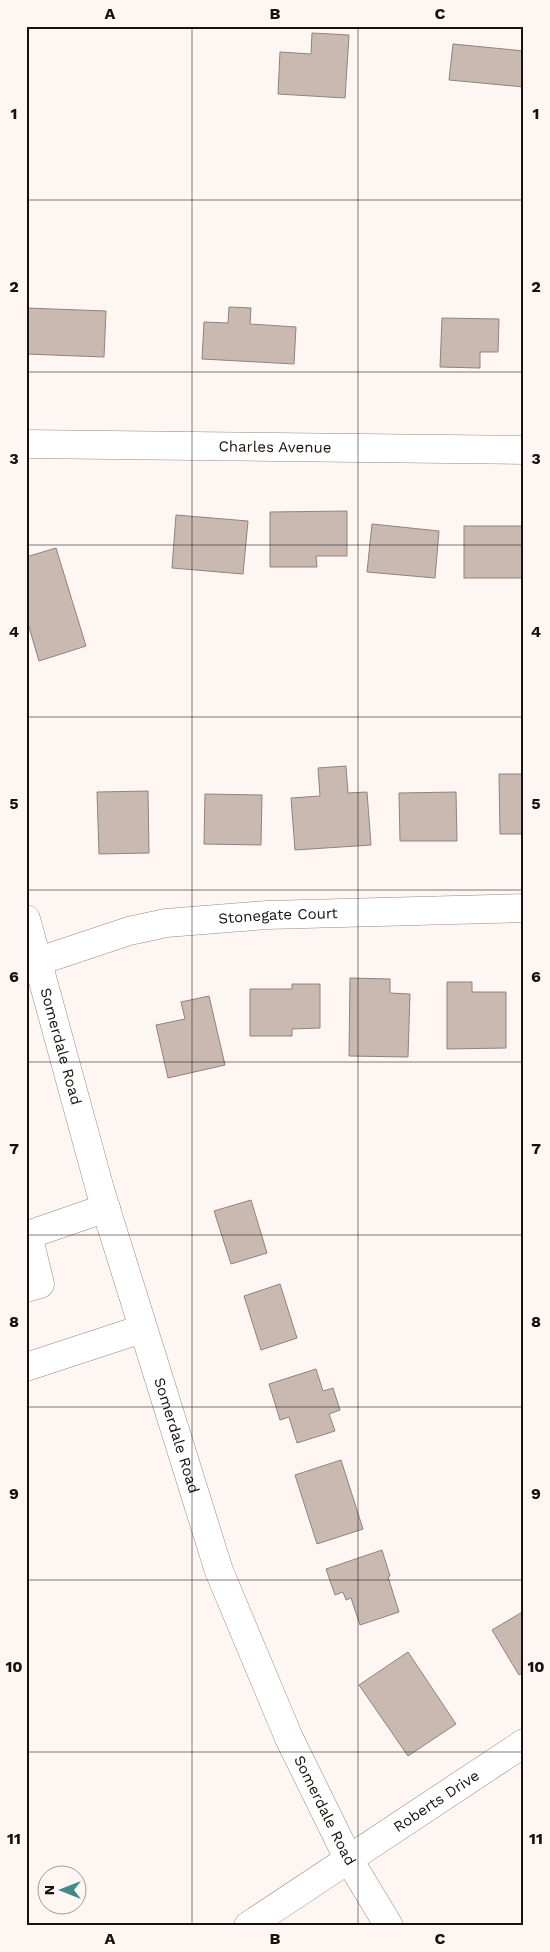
<svg xmlns="http://www.w3.org/2000/svg" width="550" height="1952" viewBox="0 0 550 1952" font-family="'Work Sans',sans-serif">
<rect width="100%" height="100%" fill="#fef6f3"/>
<!-- building -->
<g fill="#cab9b1" stroke="#92827b">
<path d="M312 33 349 35 345 98 278 94 280 52 311 54Z"/>
<path d="M453 44 524 51V87L449 80Z"/>
<path d="M229 307 251 308 250 324 296 327 294 364 202 359 204 322 228 323Z"/>
<path d="M26 308 106 311 104 357 26 354Z"/>
<path d="M442 318 499 319 498 352H480V368L440 367Z"/>
<path d="M347 511V556H316L317 567H270V512Z"/>
<path d="M176 515 248 521 243 574 172 568Z"/>
<path d="M372 524 439 531 435 578 367 572Z"/>
<rect x="464" y="526" width="60" height="52"/>
<path d="M56 548 86 646 39 661 26 617V557Z"/>
<path d="M346 766 348 793 367 792 371 845 295 850 291 798 320 796 318 768Z"/>
<path d="M499 774H524V834H500Z"/>
<path d="M148 791 149 853 99 854 97 792Z"/>
<path d="M456 792 457 841H400L399 793Z"/>
<path d="M205 794 262 795 261 845 204 844Z"/>
<path d="M350 978 390 979V993L410 994 408 1057 349 1056Z"/>
<path d="M447 982H472V992H506V1048L447 1049Z"/>
<path d="M292 984H320V1028L292 1029V1036H250V989H292Z"/>
<path d="M209 996 225 1065 168 1078 156 1025 185 1019 181 1002Z"/>
<path d="M251 1200 267 1253 231 1264 214 1211Z"/>
<path d="M280 1284 297 1338 261 1350 244 1296Z"/>
<path d="M316 1369 323 1391 333 1388 340 1410 329 1414 335 1431 297 1443 289 1417 280 1420 269 1384Z"/>
<path d="M341 1460 363 1529 317 1544 295 1475Z"/>
<path d="M382 1550 390 1576 388 1577 399 1612 360 1625 351 1598 346 1600 343 1592 335 1595 326 1569Z"/>
<path d="M524 1611V1672L519 1675 492 1630Z"/>
<path d="M408 1652 456 1724 408 1756 359 1685Z"/>
</g>
<g fill="none" stroke-linecap="round" stroke-linejoin="round">
<!-- minor casing -->
<g stroke="#988880" stroke-width="29">
<g id="minor">
<path id="s1" d="M26 444 524 450"/>
<path id="s2" d="M39 961 129 931 166 923 267 915 524 908"/>
<path d="M26 1288 40 1284 28 1235 106 1208"/>
<path d="M26 1367 142 1329"/>
<path id="s3" d="M248 1926 524 1743"/>
</g>
</g>
<!-- major casing -->
<g stroke="#988880" stroke-width="29">
<g id="major">
<path id="s4" d="M26 919 101 1193 219 1571 289 1738 348 1858 389 1926"/>
</g>
</g>
<!-- minor -->
<use href="#minor" stroke="#fff" stroke-width="28"/>
<!-- major -->
<use href="#major" stroke="#fff" stroke-width="28"/>
</g>
<!-- grid -->
<path fill="none" stroke="#16100e" stroke-width="1" stroke-opacity="0.55" d="M192 26V1926M358 26V1926M26 200H524M26 372H524M26 545H524M26 717H524M26 890H524M26 1062H524M26 1235H524M26 1407H524M26 1580H524M26 1752H524"/>
<g text-anchor="middle" dominant-baseline="central" stroke-width="4.5" stroke-linejoin="round" paint-order="stroke">
<!-- street labels -->
<g font-size="15" fill="#16100e" stroke="#fef6f3">
<text stroke="none"><textPath href="#s1" startOffset="249">Charles Avenue</textPath></text>
<text stroke="none"><textPath href="#s2" startOffset="245">Stonegate Court</textPath></text>
<text stroke="none"><textPath href="#s4" startOffset="132">Somerdale Road</textPath></text>
<text stroke="none"><textPath href="#s4" startOffset="538">Somerdale Road</textPath></text>
<text stroke="none"><textPath href="#s3" startOffset="226">Roberts Drive</textPath></text>
<text stroke="none"><textPath href="#s4" startOffset="942">Somerdale Road</textPath></text>
</g>
</g>
<!-- border -->
<rect width="550" height="1952" fill="none" stroke="#fef6f3" stroke-width="55"/>
<!-- north arrow -->
<g transform="translate(62 1890) rotate(270)"><circle r="24" fill="#fef6f3" stroke="#a19a97"/>
<path d="M0-4L9 19L0 12L-9 19Z" fill="#418a8b"/>
<text y="-8" font-size="14" font-weight="bold" text-anchor="middle" fill="#16100e">N</text>
</g>
<rect x="28" y="28" width="494" height="1896" fill="none" stroke="#16100e" stroke-width="2"/>
<g font-size="16" text-anchor="middle" font-weight="bold" fill="#16100e">
<text x="110" y="19">A</text>
<text x="275" y="19">B</text>
<text x="440" y="19">C</text>
<text x="14" y="119">1</text>
<text x="536" y="119">1</text>
<text x="14" y="292">2</text>
<text x="536" y="292">2</text>
<text x="14" y="464">3</text>
<text x="536" y="464">3</text>
<text x="14" y="637">4</text>
<text x="536" y="637">4</text>
<text x="14" y="809">5</text>
<text x="536" y="809">5</text>
<text x="14" y="982">6</text>
<text x="536" y="982">6</text>
<text x="14" y="1154">7</text>
<text x="536" y="1154">7</text>
<text x="14" y="1327">8</text>
<text x="536" y="1327">8</text>
<text x="14" y="1499">9</text>
<text x="536" y="1499">9</text>
<text x="14" y="1672">10</text>
<text x="536" y="1672">10</text>
<text x="14" y="1844">11</text>
<text x="536" y="1844">11</text>
<text x="110" y="1944">A</text>
<text x="275" y="1944">B</text>
<text x="440" y="1944">C</text>
</g>
</svg>
